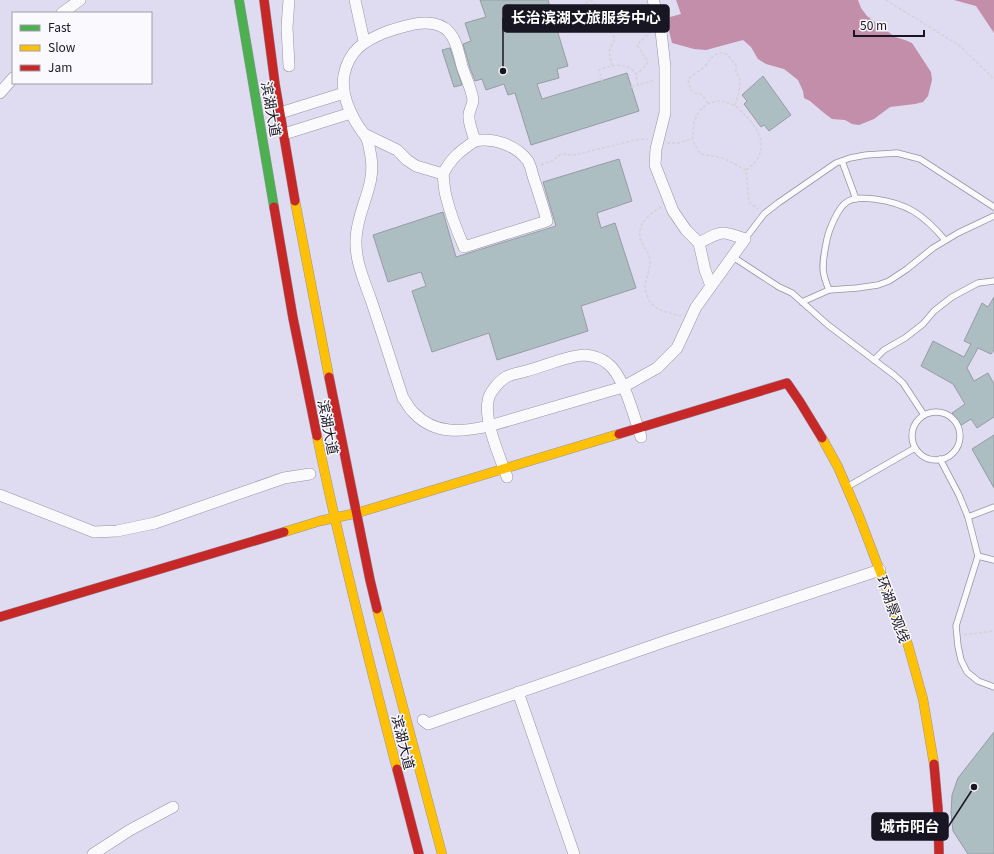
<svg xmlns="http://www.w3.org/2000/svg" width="994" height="854" viewBox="0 0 994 854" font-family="Georgia,'Noto Sans SC',serif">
<rect width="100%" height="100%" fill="#dfdbf0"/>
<!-- water -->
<g fill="#c28ea9">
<path d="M676 0H858L861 8 867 16 895 37 905 40 912 43 931 72 932 80 928 96 923 102 915 104 890 107 874 119 859 125 852 124 845 120 832 119 824 113 810 101 804 98 803 91 798 80 784 69 766 64 758 59 751 47 743 40 706 50 694 49 672 43 669 31 670 17 681 14Z"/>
<path d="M954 0H994V33L976 6Z"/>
</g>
<!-- building -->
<g fill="#adbec2" stroke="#969ca4">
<path d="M480 0H548L568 66 557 69 559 78 537 84 542 99 627 73 639 111 531 145 515 93 508 95 504 84 486 90 482 79 475 81 470 68 463 44 471 41 465 23 486 17Z"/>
<path d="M450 48 462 85 454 87 442 50Z"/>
<path d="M763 76 791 115 769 131 764 125 761 127 744 104 747 101 742 95Z"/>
<path d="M619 159 632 201 597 213 601 228 615 223 636 288 581 306 588 331 497 360 489 333 432 352 412 291 426 286 421 272 388 282 373 235 443 212 456 257 556 226 543 182Z"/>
<path d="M994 297V350L991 354 978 348 967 368 974 381 988 373 994 384V417L977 428 971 419 960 426 952 413 965 404 953 384 921 366 933 341 964 357 971 344 964 341 982 303 988 307Z"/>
<path d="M994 435V488L972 449Z"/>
<path d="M994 732V854H968L953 831 951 813 952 795 958 778Z"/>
</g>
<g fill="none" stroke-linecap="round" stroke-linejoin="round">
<!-- lane casing -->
<g stroke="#9693a2" stroke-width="7">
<g id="lane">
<path d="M842 161 856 199"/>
<path d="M745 239 764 214 778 203 836 163 850 158 866 155 897 153 920 159 994 207"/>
<path d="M733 257 779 287 792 293 828 325 894 375 903 383 924 415"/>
<path d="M829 290C827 285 825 280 824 275 821 265 825 250 827 239 829 230 838 207 847 202 854 197 865 198 874 199 907 203 924 215 945 240"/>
<path d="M802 302 829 290 857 288 878 285 889 281 907 269 933 248 958 233 994 216"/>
<path d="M874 360 884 350 905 338 923 324 934 311 952 297 978 283 994 281"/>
<circle cx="936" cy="436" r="24"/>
<path d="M940 459 959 495 968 517 978 556 956 626 958 646 961 660 967 672 978 681 994 687"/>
<path d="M847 487 915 448"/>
<path d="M968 517 994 507"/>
<path d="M978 556 994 560"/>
</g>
</g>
<!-- street casing -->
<g stroke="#9693a2" stroke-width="12">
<g id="street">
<path d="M355 0 364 41"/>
<path d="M62 13 80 0"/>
<path d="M289 66 287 27 289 0"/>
<path d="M0 93 13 78"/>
<path d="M280 113 344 93"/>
<path d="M284 134 351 113"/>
<path d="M364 134 397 150 407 160 416 166 443 174C444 181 444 189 446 196 450 213 457 231 464 247L547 221C543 206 538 191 533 176 532 171 530 165 528 161 516 145 493 137 475 141 473 133 468 123 469 115 469 110 473 105 473 100 472 90 465 76 462 66 459 55 457 41 449 32 434 15 404 26 386 32 364 41 349 50 344 75 341 92 348 109 357 124 360 129 364 133 367 139 369 144 370 151 371 157 376 187 357 209 356 239 355 261 364 280 371 300 382 332 392 365 403 398 407 403 409 409 414 413 435 435 462 432 489 426L623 387 657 368 677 348 696 307 745 239C720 230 722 231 699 243L686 230 673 211 655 165 656 149 665 113V67L660 22 653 0"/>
<path d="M443 174C451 158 460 151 475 141"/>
<path d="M699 243 705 270 711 286"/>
<path d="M507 477C500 457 484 422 488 401 489 393 498 382 506 377 511 374 520 373 526 371 542 367 569 355 585 355 593 356 601 358 607 363 624 375 634 417 641 437"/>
<path d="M0 495 94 532 117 531 155 523 284 478 310 474"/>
<path d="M518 692 574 854"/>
<path d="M423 720 428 724 669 640 880 570"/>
<path d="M93 854 130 830 173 807"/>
</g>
</g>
<!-- fast casing -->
<g stroke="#9693a2" stroke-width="10">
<path id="fast" d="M239 0 274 207"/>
</g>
<!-- slow casing -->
<g stroke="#9693a2" stroke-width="10">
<g id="slow">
<path d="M295 201 329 377"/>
<path d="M317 436C340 548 368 658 397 769"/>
<path d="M822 438 838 467 859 516 908 645 923 699 934 764"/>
<path d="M284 532 320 521 357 513 619 434"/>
<path d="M377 609 442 854"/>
</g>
</g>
<!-- jam casing -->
<g stroke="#9693a2" stroke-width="10">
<g id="jam">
<path d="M264 0 275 84 295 201"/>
<path d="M274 207 293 318 317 436"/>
<path d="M329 377 370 580 377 609"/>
<path d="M619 434 787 383 800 402 822 438"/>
<path d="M0 617 284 532"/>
<path d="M934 764 938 809 939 854"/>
<path d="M397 769 419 854"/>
</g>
</g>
<!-- path -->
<g stroke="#d2d2d7" stroke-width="1.5" stroke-dasharray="3 2" stroke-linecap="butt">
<path d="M590 0C605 11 593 13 599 22 603 28 611 30 615 38L609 51 612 66"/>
<path d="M886 0 960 46 994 79"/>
<path d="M645 9C643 15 643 19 648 23"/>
<path d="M553 16 583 7 589 0"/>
<path d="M602 81 599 70C612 65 627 61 636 74"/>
<path d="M638 85 636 75 646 65 648 62 637 45 650 32 648 23H651"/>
<path d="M631 87 655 80"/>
<path d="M708 103 701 94 695 93 691 90 688 80C692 74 699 72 704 67 713 58 712 51 727 54L736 65V71L740 80 739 92 735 106"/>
<path d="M667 143H678L692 139"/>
<path d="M541 165 552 161 561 154 575 155 635 140 648 139"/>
<path d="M746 170 723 158 701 154C692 144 692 136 694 123 698 104 718 95 735 106 738 107 741 112 744 114 763 133 770 153 746 170L749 202 758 209"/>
<path d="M661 207C648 215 634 226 642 243 645 248 649 253 650 259 651 269 646 277 645 286 645 289 646 292 647 295 652 311 667 312 681 316"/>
<path d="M964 635 994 631"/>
</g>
<!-- lane -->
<use href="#lane" stroke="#fafafd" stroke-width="5.5"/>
<!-- street -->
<use href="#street" stroke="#fafafd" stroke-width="11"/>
<!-- fast -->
<use href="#fast" stroke="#4caf50" stroke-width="9"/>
<!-- slow -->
<use href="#slow" stroke="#ffc107" stroke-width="9"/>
<!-- jam -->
<use href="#jam" stroke="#c62828" stroke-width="9"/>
</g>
<g text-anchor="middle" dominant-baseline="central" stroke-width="3" stroke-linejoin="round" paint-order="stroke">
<!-- street labels -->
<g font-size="14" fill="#191623" stroke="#faf9fd">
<text transform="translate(272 109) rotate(80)">滨湖大道</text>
<text transform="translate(329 427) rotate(79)">滨湖大道</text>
<text transform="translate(894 609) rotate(70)">环湖景观线</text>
<text transform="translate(404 742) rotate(76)">滨湖大道</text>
</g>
</g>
<!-- callouts -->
<path fill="none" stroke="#191623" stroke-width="1.5" d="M503 71L503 18M974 787L948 827"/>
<g fill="#191623" stroke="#faf9fd" stroke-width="1.5">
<circle cx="503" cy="71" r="4"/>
<circle cx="974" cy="787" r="4"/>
</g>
<g fill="#191623" stroke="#191623" stroke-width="1.5">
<rect x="503" y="5" width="166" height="27" rx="4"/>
<rect x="872" y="813" width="76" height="27" rx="4"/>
</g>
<g font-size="15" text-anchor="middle" font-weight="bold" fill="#fff">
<text x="586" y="23">长治滨湖文旅服务中心</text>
<text x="910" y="832">城市阳台</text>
</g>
<!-- legend -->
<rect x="12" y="12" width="140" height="72" fill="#faf9fd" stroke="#a09ea6"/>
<rect x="20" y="25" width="20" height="6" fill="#4caf50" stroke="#a09ea6"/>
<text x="48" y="32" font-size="12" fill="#191623">Fast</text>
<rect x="20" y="45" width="20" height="6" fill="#ffc107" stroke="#a09ea6"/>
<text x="48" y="52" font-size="12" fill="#191623">Slow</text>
<rect x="20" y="65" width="20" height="6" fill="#c62828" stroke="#a09ea6"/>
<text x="48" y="72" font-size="12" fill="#191623">Jam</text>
<!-- scale -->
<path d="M854 30v6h70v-6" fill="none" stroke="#191623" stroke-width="2"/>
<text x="860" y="30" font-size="12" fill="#191623" stroke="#faf9fd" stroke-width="3" paint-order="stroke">50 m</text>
</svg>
